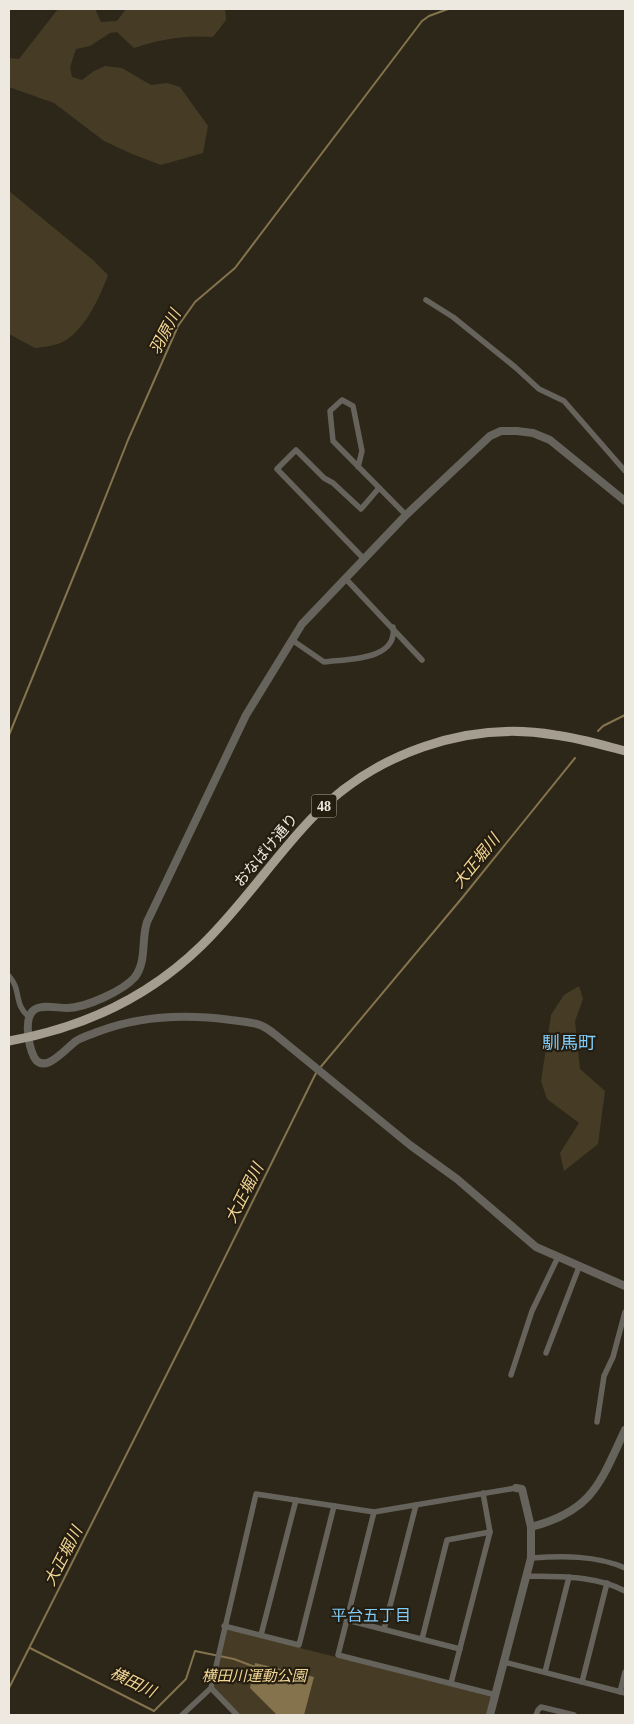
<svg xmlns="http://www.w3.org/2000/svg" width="634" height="1724" viewBox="0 0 634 1724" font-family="'Times New Roman','Noto Sans JP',serif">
<rect width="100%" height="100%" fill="#2d2719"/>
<!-- green -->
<g fill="#463c25">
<path d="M58 9H95L101 22 117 21 126 9H225L226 20 213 37C183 35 163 39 134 48L117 32 110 33 90 46 76 49 70 67 72 77 82 80 94 71 105 66 122 68 151 85 167 83 180 87 208 126 203 153 161 165 132 154 104 141 54 103 9 87V58L19 59Z"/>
<path d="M9 191 93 260 108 275C99 299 83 335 58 344 51 346 42 347 35 348L9 334Z"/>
<path d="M579 986 583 999 575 1021 580 1069 605 1091 598 1144 564 1171 560 1153 579 1123 547 1099 541 1081 551 1015 564 995Z"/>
<path d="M226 1629 450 1686 496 1695 490 1715H237L211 1688Z"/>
</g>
<!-- water -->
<path fill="#84734d" d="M255 1663 314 1677 304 1715H277L250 1688Z"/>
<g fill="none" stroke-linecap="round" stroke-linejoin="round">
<!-- stream -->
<g stroke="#84734d" stroke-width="2">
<path d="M598 731 603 726 625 715"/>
<path d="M9 735 90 536 128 440 178 326 195 302 235 268 422 21 429 16 448 9"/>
<path d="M319 1069 462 898 575 758"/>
<path d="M30 1648 154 1711 186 1679 195 1651 234 1659 255 1667"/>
<path d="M9 1688 189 1330 316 1073"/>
</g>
<!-- minor -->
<g stroke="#66635c" stroke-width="5.5">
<path d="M426 300 453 317 515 367 539 389 564 401 625 471"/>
<path d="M358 467 362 451 353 406 342 400 330 411 333 441 406 515"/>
<path d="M364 559 277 469 296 450 324 478 333 483 361 509 379 488"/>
<path d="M345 578 422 660"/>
<path d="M292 640 324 662C346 659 398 661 393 627"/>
<path d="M9 976C22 990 13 1004 29 1017"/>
<path d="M546 1353 579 1267"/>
<path d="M511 1375 532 1311 558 1257"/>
<path d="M597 1422 604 1376 613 1357 625 1312"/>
<path d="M374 1512 338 1655 496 1695"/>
<path d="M531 1558C562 1556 596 1555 625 1568"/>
<path d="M526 1576C560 1577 595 1575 625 1591"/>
<path d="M347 1620 460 1649"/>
<path d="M224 1626 299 1645 334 1506"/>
<path d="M384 1629 416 1505"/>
<path d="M261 1635 296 1500"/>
<path d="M422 1639 447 1540 490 1532"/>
<path d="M504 1662 625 1693"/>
<path d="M545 1672 569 1577"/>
<path d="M582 1682 607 1583"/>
<path d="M451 1683 490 1532 483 1493"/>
<path d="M211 1688 237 1715"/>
<path d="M620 1692 625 1672"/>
<path d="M182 1715 211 1688 256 1494 374 1512 516 1488"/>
<path d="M536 1715 538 1710 541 1707 574 1715"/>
</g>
<!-- tertiary -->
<g stroke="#66635c" stroke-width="8">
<path d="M625 501 550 440 533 433 517 431H501L490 436 406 515 302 624 246 715 147 922C141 940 147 961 135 977 123 991 85 1008 67 1008 57 1008 42 1004 34 1010 23 1018 29 1047 34 1057 44 1076 66 1048 76 1041 82 1037 90 1035 97 1032 139 1016 187 1014 231 1020 240 1021 249 1022 257 1024 265 1026 271 1031 277 1036L410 1145 457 1179 536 1247 625 1286"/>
<path d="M531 1527C593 1511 600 1483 625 1430"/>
<path d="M490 1715 531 1558V1527L522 1489 516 1488"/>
</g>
<!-- primary -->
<path stroke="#a59e90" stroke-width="9" d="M9 1041C82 1028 148 998 202 945 242 906 273 859 311 819 372 754 467 720 555 735 579 738 602 745 625 751"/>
</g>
<g text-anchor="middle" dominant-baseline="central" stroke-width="4.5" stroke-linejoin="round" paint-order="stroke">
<!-- shield labels -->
<rect fill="#241d10" stroke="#b1aca2" stroke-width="1" x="311.5" y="794.5" width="25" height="23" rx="4"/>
<g font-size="14" font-weight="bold" fill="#ede9e1">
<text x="324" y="806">48</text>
</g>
<!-- street labels -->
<g font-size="15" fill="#ede9e1" stroke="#241d10">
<text transform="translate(266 850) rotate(-50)">おなばけ通り</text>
</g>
<!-- park labels -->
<g font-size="15" font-style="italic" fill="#f3d696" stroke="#241d10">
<text x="254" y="1676">横田川運動公園</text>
</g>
<!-- water labels -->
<g font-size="16" font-style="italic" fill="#f3d695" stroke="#241d10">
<text transform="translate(165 332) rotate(-62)">羽原川</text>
<text transform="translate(476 861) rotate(-51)">大正堀川</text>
<text transform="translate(244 1193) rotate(-63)">大正堀川</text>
<text transform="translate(63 1556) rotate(-63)">大正堀川</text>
<text transform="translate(133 1682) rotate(26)">横田川</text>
</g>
<!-- neighbourhood labels -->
<g font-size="16" fill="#80cdfb" stroke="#241d10">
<text x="371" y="1615">平台五丁目</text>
</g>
<!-- quarter labels -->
<g font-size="18" fill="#80cdfb" stroke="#241d10">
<text x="569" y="1043">馴馬町</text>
</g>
</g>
<!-- border -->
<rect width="634" height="1724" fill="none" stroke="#ede9e1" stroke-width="20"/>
</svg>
